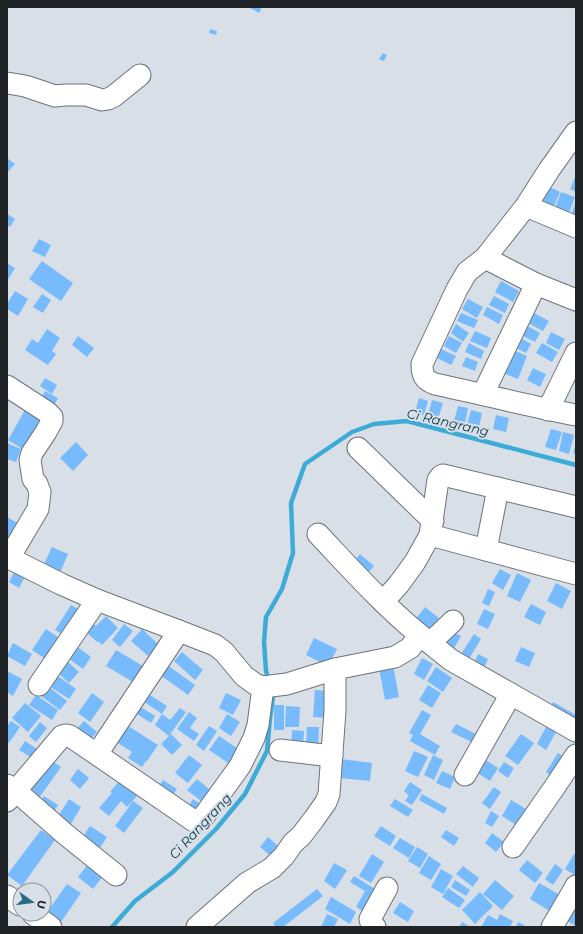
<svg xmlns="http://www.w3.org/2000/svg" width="583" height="934" viewBox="0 0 583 934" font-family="Montserrat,sans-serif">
<rect width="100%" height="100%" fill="#d8dfe6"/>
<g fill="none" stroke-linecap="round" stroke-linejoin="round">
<!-- stream -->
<g stroke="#3dabd8" stroke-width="4.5">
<path d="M269 681 266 671 264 642 266 617 282 589 293 553 291 503 305 464 352 432 374 424 407 421 576 465"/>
<path d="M112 927 135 901 173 872 216 829 245 794 267 751 270 718 273 697 272 691"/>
</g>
</g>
<!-- building -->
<g fill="#77bbfd">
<path d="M248 7H262L259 13Z"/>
<path d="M210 29 217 31 216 35 209 33Z"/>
<path d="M383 53 387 55 384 61 379 59Z"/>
<path d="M7 158 15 164 7 173Z"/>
<path d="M576 175V192L570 189Z"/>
<path d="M547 186 560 192 552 211 538 205Z"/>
<path d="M561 192 575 197 568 216 554 211Z"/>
<path d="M576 201V216L571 215Z"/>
<path d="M7 214 15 219 10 227 7 225Z"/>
<path d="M39 239 51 245 45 257 32 251Z"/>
<path d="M42 261 73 283 61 301 29 279Z"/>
<path d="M7 263 15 268 7 281Z"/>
<path d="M501 281 519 291 513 302 495 292Z"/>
<path d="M15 291 28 299 18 316 7 309V304Z"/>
<path d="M42 294 51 300 43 313 33 307Z"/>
<path d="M494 296 509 304 505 313 489 305Z"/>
<path d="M468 299 483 307 477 318 462 309Z"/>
<path d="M487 307 503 315 499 324 483 315Z"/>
<path d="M532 312 549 321 543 331 526 322Z"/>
<path d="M461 313 478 320 474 328 457 321Z"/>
<path d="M456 324 469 333 463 342 451 333Z"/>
<path d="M524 324 540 333 535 342 519 334Z"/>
<path d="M47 329 60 338 52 351 56 354 48 365 25 350 32 339 38 343Z"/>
<path d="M475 331 491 338 487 348 470 341Z"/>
<path d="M551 332 565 339 559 350 546 343Z"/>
<path d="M78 336 94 348 87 357 72 345Z"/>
<path d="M449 336 462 343 456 353 444 346Z"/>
<path d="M517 336 531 344 526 353 512 346Z"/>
<path d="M469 343 484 351 481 359 465 352Z"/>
<path d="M542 343 558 352 552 362 536 353Z"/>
<path d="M441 349 456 356 451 365 437 358Z"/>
<path d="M513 350 527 356 518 379 503 373Z"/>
<path d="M466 357 478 362 475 371 462 366Z"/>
<path d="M533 368 546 374 540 387 527 380Z"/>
<path d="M45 378 57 385 52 394 40 386Z"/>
<path d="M45 391 58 398 51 411 38 404Z"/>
<path d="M419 398 428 401 424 415 415 413Z"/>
<path d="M432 400 443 403 437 422 427 419Z"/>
<path d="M458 406 468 408 464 428 453 425Z"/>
<path d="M26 408 44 418 26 451 8 440Z"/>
<path d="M471 410 482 413 479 427 467 424Z"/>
<path d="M496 415 509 418 506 432 493 429Z"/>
<path d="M551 429 562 432 556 450 545 447Z"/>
<path d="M563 432 574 435 569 454 559 451Z"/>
<path d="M76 442 88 455 73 471 60 458Z"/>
<path d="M7 443 21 449 16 462 7 459Z"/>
<path d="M576 444V454L573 453Z"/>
<path d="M7 517 21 525 13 541 7 538Z"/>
<path d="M52 547 68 554 60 573 43 566Z"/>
<path d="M360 554 374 566 364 578 350 566Z"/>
<path d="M16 569 26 575 19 588 9 582Z"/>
<path d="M500 569 511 575 503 590 492 583Z"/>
<path d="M517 573 531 580 520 602 507 596Z"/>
<path d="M556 583 571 591 562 609 547 601Z"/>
<path d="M488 589 495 592 489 606 482 603Z"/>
<path d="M531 604 546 612 540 625 524 617Z"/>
<path d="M71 605 83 612 67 637 55 630Z"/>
<path d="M425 607 439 618 427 633 414 621Z"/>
<path d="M484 609 495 614 488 629 477 624Z"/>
<path d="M106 616 118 628 102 645 98 641 97 642 83 629 91 621 96 626Z"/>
<path d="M124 624 133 631 120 647 112 640Z"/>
<path d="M46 629 61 639 47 660 32 650Z"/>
<path d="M142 629 158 644 148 656 131 641Z"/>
<path d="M453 632 461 636 452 652 444 647Z"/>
<path d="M474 634 481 639 469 659 461 654Z"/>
<path d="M314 638 337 649 328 666 306 655Z"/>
<path d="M13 643 32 654 25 666 7 656Z"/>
<path d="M74 644 91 657 83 669 65 656Z"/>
<path d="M521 647 535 653 529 667 515 661Z"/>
<path d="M116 650 143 666 133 682 106 666Z"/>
<path d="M182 652 203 670 195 680 174 661Z"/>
<path d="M478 654 488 659 481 675 471 670Z"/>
<path d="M422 658 433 664 424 680 414 674Z"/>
<path d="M65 659 79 672 69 683 55 670Z"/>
<path d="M166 664 195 685 188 695 159 674Z"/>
<path d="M393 665 399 697 385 700 379 668Z"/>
<path d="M436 667 452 678 443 692 427 681Z"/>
<path d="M7 671 22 679 13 696 7 692Z"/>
<path d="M52 672 76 689 69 699 45 683Z"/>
<path d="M44 683 67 701 60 710 37 693Z"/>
<path d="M428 685 441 693 432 708 419 700Z"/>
<path d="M142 690 167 706 162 714 137 697Z"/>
<path d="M315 690 329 691 328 718 313 717Z"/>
<path d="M92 693 104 702 90 722 78 713Z"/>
<path d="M226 693 241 700 233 715 219 708Z"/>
<path d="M36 695 58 710 52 720 29 705Z"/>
<path d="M133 702 155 716 151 723 129 709Z"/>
<path d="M553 702 576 715V724L547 712Z"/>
<path d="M25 703 41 716 28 732 12 718Z"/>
<rect x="274" y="705" width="10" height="25"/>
<path d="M286 706 300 707 299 727H285Z"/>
<path d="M180 708 186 712 169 736 155 725 162 714 170 720Z"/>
<path d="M422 710 431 715 420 734 440 746 435 755 410 741 413 735 409 733Z"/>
<path d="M189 712 197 718 190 728 199 734 194 741 177 729Z"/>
<path d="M227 714 240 722 231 736 219 728Z"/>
<path d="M11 721 20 727 9 743 7 741V726Z"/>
<path d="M84 721 97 732 87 743 74 732Z"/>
<path d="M40 722 47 728 36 742 29 736Z"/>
<path d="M456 724 480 736 476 744 451 732Z"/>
<path d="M128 726 158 745 147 761H146L142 767 128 758 132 752 118 743Z"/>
<path d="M209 726 217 731 204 751 196 745Z"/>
<path d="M307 727H319L318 749 306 748Z"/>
<path d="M546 727 556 732 546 750 537 744Z"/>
<path d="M292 730 304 731 303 749H291Z"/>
<path d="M171 734 182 745 172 755 161 744Z"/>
<path d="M521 734 534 743 518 765 505 756Z"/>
<path d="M219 736 240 750 231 765 209 750Z"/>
<path d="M25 741 43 753 37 761 19 750Z"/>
<path d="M414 751 428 757 418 777 405 771Z"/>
<path d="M558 753 567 759 554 778 546 772Z"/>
<path d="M189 755 202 765 188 783 175 773Z"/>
<path d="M433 755 443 760 434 780 424 775Z"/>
<path d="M479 756 498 768 490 781 471 769Z"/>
<path d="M48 758 61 767 37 801 24 792Z"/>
<path d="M341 759 372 763 370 781 339 778Z"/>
<path d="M504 762 514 768 508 778 498 771Z"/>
<path d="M78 769 89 778 80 789 70 780Z"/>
<path d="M442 771 455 777 450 789 436 783Z"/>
<path d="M197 779 210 790 201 801 187 790Z"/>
<path d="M120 780 137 796 127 807 121 801 109 816 99 808 112 793 110 792Z"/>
<path d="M163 780 177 789 171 798 157 789Z"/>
<path d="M410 782 422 790 412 805 405 801 409 795 404 791Z"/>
<path d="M494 787 501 792 490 809 482 803Z"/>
<path d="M422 794 447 808 444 814 419 800Z"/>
<path d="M44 796 58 805 52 815 38 805Z"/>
<path d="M69 799 81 807 69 827 56 820Z"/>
<path d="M193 799 202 805 192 818 184 813Z"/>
<path d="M395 799 413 810 408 817 390 806Z"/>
<path d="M511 800 531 812 521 828 502 816Z"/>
<path d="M133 801 143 808 124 833 115 826Z"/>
<path d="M491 811 499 816 492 827 485 823Z"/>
<path d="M90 826 107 837 98 851 81 839Z"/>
<path d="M381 826 396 836 390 846 374 836Z"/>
<path d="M41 830 55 840 22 886 7 875Z"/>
<path d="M446 830 459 838 454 846 441 837Z"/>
<path d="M492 833 504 842 496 852 485 843Z"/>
<path d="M268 837 285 852 278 862 260 847Z"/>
<path d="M400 838 415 847 409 858 393 848Z"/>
<path d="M417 847 428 854 420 868 408 861Z"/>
<path d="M372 854 384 862 371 883 359 876Z"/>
<path d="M574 854 576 855V876L565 869Z"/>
<path d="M429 856 441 864 431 880 419 873Z"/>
<path d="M527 860 543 873 535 883 519 870Z"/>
<path d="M334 863 347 870 335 889 324 881Z"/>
<path d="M88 864 103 876 93 889 78 877Z"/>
<path d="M555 864 563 870 553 885 545 879Z"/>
<path d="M463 866 479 878 473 887 456 874Z"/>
<path d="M441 869 453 876 443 894 431 887Z"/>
<path d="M354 876 375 889 363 911 356 907 365 891 350 882Z"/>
<path d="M455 880 470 890 466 896 451 887Z"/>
<path d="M495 880 514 896 502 910 483 894Z"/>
<path d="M539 883 562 896 553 913 530 899Z"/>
<path d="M67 884 81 893 59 925 45 915Z"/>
<path d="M448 888 465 900 459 908 442 897Z"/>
<path d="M317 889 323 896 283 927H276L273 923Z"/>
<path d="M480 892 493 906 475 924 462 910Z"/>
<path d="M331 897 356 912 350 924 325 909Z"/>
<path d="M400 902 414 911 408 922 393 913Z"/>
<path d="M570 909 576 912V926L564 919Z"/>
<path d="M327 914 338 919 334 927H321Z"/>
<path d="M500 914 513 921 510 927H481L488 915 497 920Z"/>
<path d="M462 922 471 927H459Z"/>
<path d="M518 922 527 927H516Z"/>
</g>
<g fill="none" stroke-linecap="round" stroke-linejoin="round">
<!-- minor casing -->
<g stroke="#6d7379" stroke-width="23">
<g id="minor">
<path d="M7 83 25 86 55 96 66 95H86L102 100 108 99 114 96 140 75"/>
<path d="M576 132 549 170 526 206 485 258 467 272 457 289 422 364C422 375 424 380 435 384 482 394 529 406 576 415"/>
<path d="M526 206 576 227"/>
<path d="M485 258 536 284 576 300"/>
<path d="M7 386 47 412 52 417V421L46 432 32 453 30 460 32 473 33 479 37 484 40 492 38 509 9 558"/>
<path d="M483 394 536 284"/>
<path d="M548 410 576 353"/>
<path d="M358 448 433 521"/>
<path d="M318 534C351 569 383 605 420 635"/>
<path d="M430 535 576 574"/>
<path d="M486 550 498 488"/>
<path d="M7 557 61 584 97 600 179 631 215 645 224 652 244 676 255 684 263 687 287 684 335 669 395 657 410 648 420 635 451 660 576 731"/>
<path d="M383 602 399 584 415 562 430 535 438 480 441 476 443 475 576 507"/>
<path d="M430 643 453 621"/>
<path d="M39 685 97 600"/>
<path d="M280 750 332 756"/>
<path d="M97 754 179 631"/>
<path d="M465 775 511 694"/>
<path d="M7 785 16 791 65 834 116 875"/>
<path d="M7 801 62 736 66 735 70 736 194 821 199 820 204 816 240 766 254 738 258 725 263 687"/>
<path d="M513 847 554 788 576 755"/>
<path d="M7 896 20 905"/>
<path d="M33 914 51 927"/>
<path d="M197 927 247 883 272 868 284 856 293 843 301 836 314 819 326 802 329 794 335 711V669"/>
<path d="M375 927 371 923 370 919 387 888"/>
<path d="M552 927 576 886"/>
</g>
</g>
<!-- minor -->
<use href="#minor" stroke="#fff" stroke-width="21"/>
</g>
<g text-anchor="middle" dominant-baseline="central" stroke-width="4" stroke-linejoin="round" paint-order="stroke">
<!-- water labels -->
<g font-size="13" font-style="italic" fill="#06374a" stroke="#d8dfe6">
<text transform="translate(448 422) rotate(13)">Ci Rangrang</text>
<text transform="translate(200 826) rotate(-47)">Ci Rangrang</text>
</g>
</g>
<!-- border -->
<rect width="583" height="934" fill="none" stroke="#202326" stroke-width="16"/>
<!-- north arrow -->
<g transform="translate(32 902) rotate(104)"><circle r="19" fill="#d8dfe6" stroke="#8e9499"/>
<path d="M0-3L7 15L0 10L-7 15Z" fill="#2b6b7f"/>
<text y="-6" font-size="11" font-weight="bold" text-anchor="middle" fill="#202326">U</text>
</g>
</svg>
